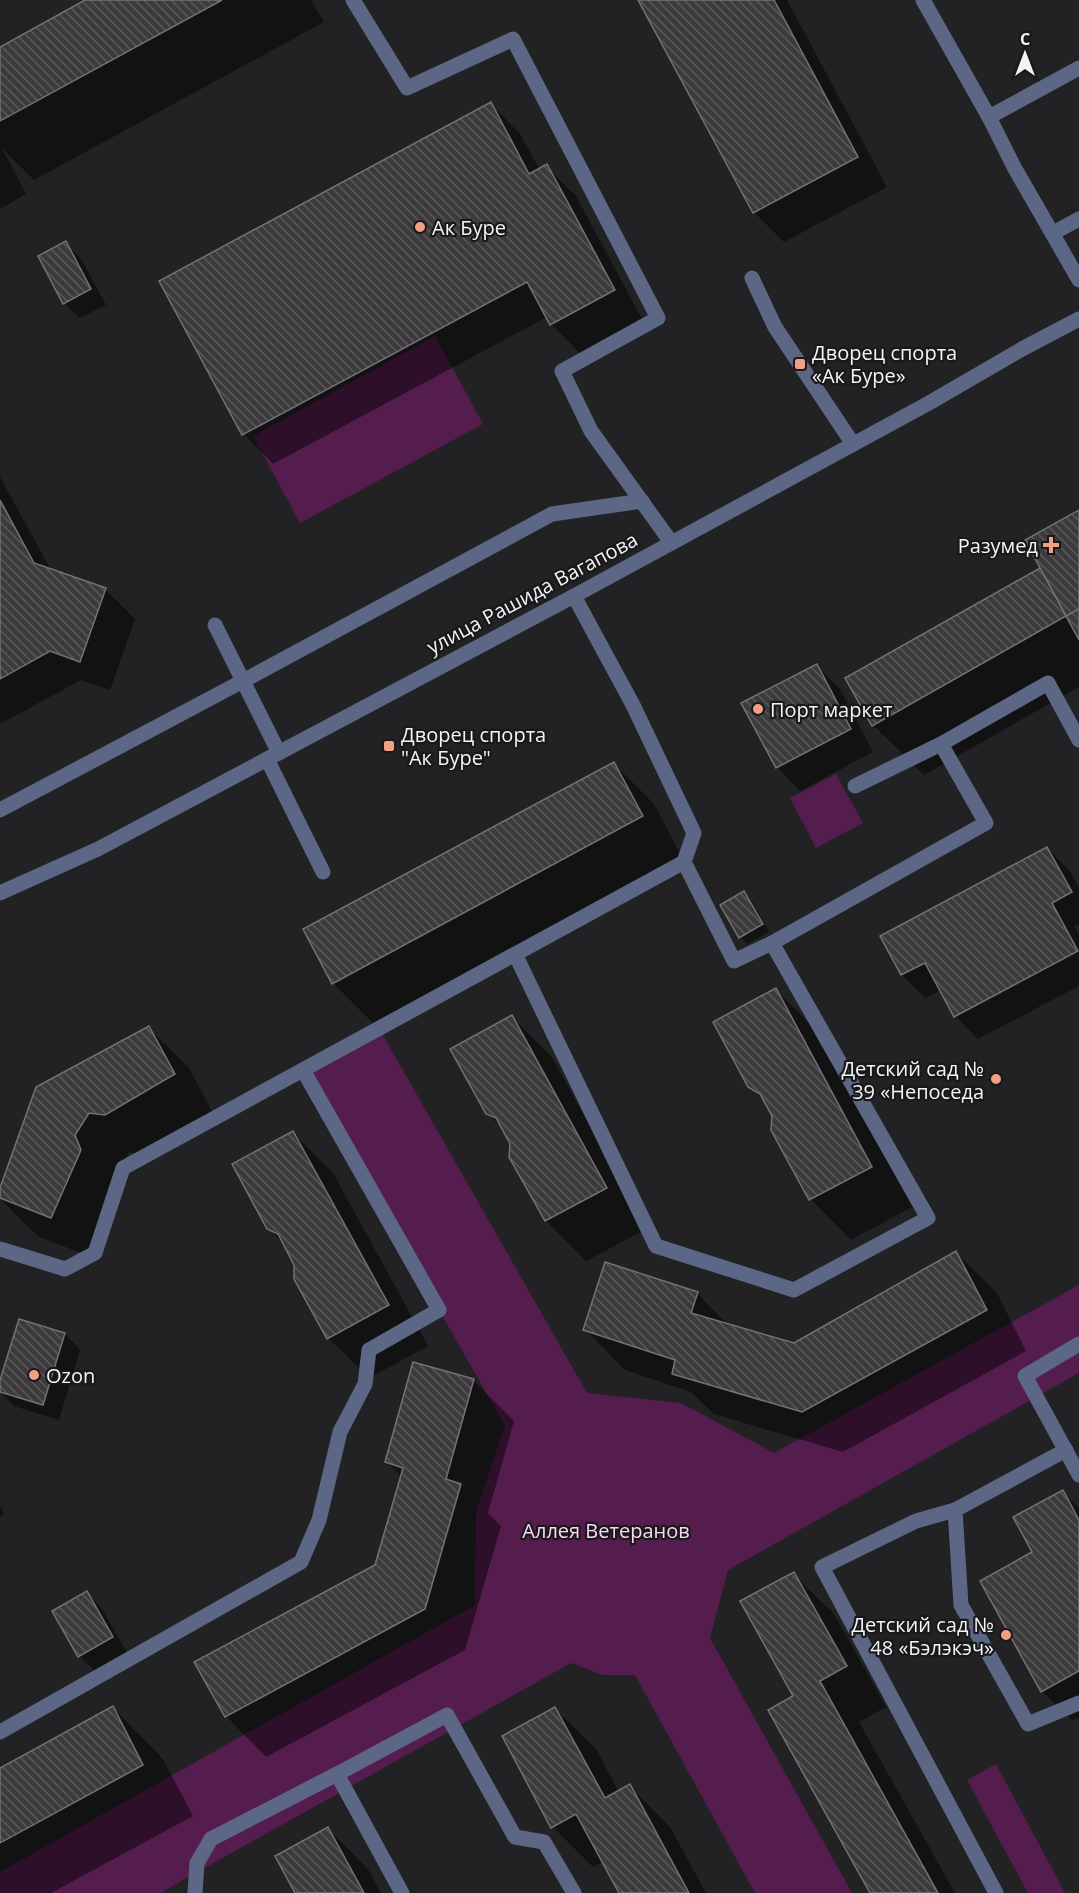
<svg xmlns="http://www.w3.org/2000/svg" width="1079" height="1893" viewBox="0 0 1079 1893" font-family="'Open Sans',sans-serif">
<defs>
<pattern id="building-back-hatch" width="6" height="6" patternUnits="userSpaceOnUse" patternTransform="scale(1.5)"><rect width="6" height="6" fill="#3c3a3d"/><path d="M-1 5l2 2M0 0l6 6M5-1l2 2" fill="none" stroke="#59575a"/></pattern>
</defs>
<rect width="100%" height="100%" fill="#222225"/>
<!-- park -->
<g fill="#551d4e">
<path d="M435 336 483 424 300 523 253 436Z"/>
<path d="M836 774 863 823 816 848 790 798Z"/>
<path d="M380 1030 587 1393 681 1403 774 1453 1079 1285V1373L728 1570 710 1638 852 1893H755L635 1675H603L571 1663 160 1893H0V1872L475 1605 476 1512 505 1426 304 1073Z"/>
<path d="M996 1764 1065 1893H1028L967 1780Z"/>
</g>
<!-- shadow -->
<g fill="#0007">
<path d="M89 0H311L324 22 34 180 2 148 26 194 0 209V49Z"/>
<path d="M640 0H787L887 187 784 242 754 212Z"/>
<path d="M491 104 520 134 540 170 546 166 576 196 643 321 581 354 551 324 547 317 273 464 244 434 161 282Z"/>
<path d="M66 243 81 259 106 305 80 318 64 303Z"/>
<path d="M0 477 51 570 106 590 135 619 110 690 81 680 0 724Z"/>
<path d="M1079 512V687L924 775 873 725 847 678 1042 568Z"/>
<path d="M817 666 840 689 873 752 800 791 777 767Z"/>
<path d="M614 764 654 804 682 857 373 1023 333 983Z"/>
<path d="M1047 848 1070 871 1079 888V924L1074 926 1079 935V986L978 1039 955 1016 941 990 925 998 902 975 882 936Z"/>
<path d="M744 893 752 901 769 932 747 944 740 937Z"/>
<path d="M776 990 816 1030 912 1207 851 1240 811 1199 773 1130V1116L767 1104 750 1086Z"/>
<path d="M512 1017 552 1057 646 1229 586 1261 546 1221 511 1156V1144L504 1130 487 1113Z"/>
<path d="M149 1028 189 1068 214 1115 146 1155 129 1152 115 1177 92 1257 39 1237 0 1199V1192Z"/>
<path d="M293 1133 333 1173 428 1346 369 1378 328 1338 286 1246 268 1228Z"/>
<path d="M956 1253 997 1293 1026 1351 843 1452 714 1414 691 1392 625 1370 585 1329 697 1293 730 1327 794 1345Z"/>
<path d="M65 1334 80 1350 59 1420 14 1406 0 1392V1385Z"/>
<path d="M473 1380 514 1421 488 1513 501 1526 465 1650 266 1757 226 1716 377 1566 402 1477 387 1462Z"/>
<path d="M1062 1492 1079 1508V1717L1072 1720 1042 1691 1034 1552Z"/>
<path d="M0 1505 4 1514 0 1516Z"/>
<path d="M793 1574 834 1614 886 1707 859 1722 955 1893H872L795 1696Z"/>
<path d="M87 1593 102 1609 127 1653 95 1671 79 1656Z"/>
<path d="M113 1708 163 1759 193 1816 51 1893H0V1770Z"/>
<path d="M555 1709 596 1749 619 1792 630 1786 670 1827 706 1893H620L603 1862 593 1867 553 1827Z"/>
<path d="M328 1829 368 1869 381 1893H297Z"/>
</g>
<!-- building -->
<g fill="url(#building-back-hatch)" stroke="#747275" stroke-width="1.5">
<path d="M85 0H222L0 121V47Z"/>
<path d="M638 0H774L858 157 753 213Z"/>
<path d="M491 102 529 174 547 164 615 290 550 325 527 282 242 435 159 281Z"/>
<path d="M66 241 91 289 63 304 38 256Z"/>
<path d="M0 500 34 563 106 588 80 662 50 651 0 679Z"/>
<path d="M1079 510V609L1066 616 1025 540Z"/>
<path d="M1040 568 1066 616 872 726 845 678Z"/>
<path d="M1079 609V640L1066 616Z"/>
<path d="M817 664 851 729 776 768 741 703Z"/>
<path d="M614 762 643 816 332 984 303 929Z"/>
<path d="M1047 847 1072 892 1052 903 1078 951 954 1017 925 963 901 975 880 936Z"/>
<path d="M744 891 763 924 739 938 720 905Z"/>
<path d="M776 988 872 1167 809 1200 771 1130 772 1116 760 1094 748 1087 713 1022Z"/>
<path d="M512 1015 607 1188 545 1221 509 1157 510 1144 496 1118 486 1114 450 1049Z"/>
<path d="M149 1026 175 1074 105 1115 89 1113 75 1135 81 1150 51 1218 0 1198V1188L36 1087Z"/>
<path d="M293 1131 389 1305 327 1339 294 1279V1265L278 1234 267 1229 232 1164Z"/>
<path d="M956 1251 987 1310 802 1412 672 1374 675 1360 583 1330 605 1262 698 1292 691 1313 794 1343Z"/>
<path d="M19 1319 65 1333 43 1405 0 1392V1380Z"/>
<path d="M413 1362 474 1379 446 1479 461 1484 425 1609 225 1717 194 1662 375 1565 403 1468 385 1462Z"/>
<path d="M1063 1490 1079 1520V1671L1041 1692 980 1581 1032 1552 1013 1517Z"/>
<path d="M794 1572 847 1666 820 1681 938 1893H870L768 1710 793 1696 740 1601Z"/>
<path d="M87 1591 113 1637 78 1657 52 1611Z"/>
<path d="M113 1706 143 1765 0 1843V1768Z"/>
<path d="M555 1707 605 1798 630 1784 689 1893H619L576 1814 551 1828 502 1736Z"/>
<path d="M328 1827 364 1893H295L275 1856Z"/>
</g>
<g fill="none" stroke-linecap="round" stroke-linejoin="round">
<!-- minor -->
<g stroke="#5c6786" stroke-width="15">
<path d="M353 0 407 88 513 39 658 318 562 371 591 431 671 542"/>
<path d="M923 0 989 117 1014 167 1079 280"/>
<path d="M989 117 1079 68"/>
<path d="M1053 233 1079 219"/>
<path d="M752 278 775 327 853 444"/>
<path d="M215 625 279 753"/>
<path d="M267 759 323 872"/>
<path d="M855 786 941 744 1048 683 1079 740"/>
<path d="M0 810 243 681 552 514 642 501"/>
<path d="M0 893 98 849 574 596 929 403 1022 349 1079 319"/>
<path d="M772 943 986 823 941 744"/>
<path d="M515 954 656 1246 794 1290 928 1218 772 943 734 961 684 862"/>
<path d="M0 1249 65 1269 95 1253 123 1168 684 862 694 833 633 705 574 596"/>
<path d="M1079 1344 1025 1376 1079 1475"/>
<path d="M1066 1450 955 1510 961 1605 1028 1724 1079 1703"/>
<path d="M955 1510 916 1521 822 1567 996 1893"/>
<path d="M0 1732 301 1562 319 1520 340 1432 365 1384 369 1350 439 1310 303 1070"/>
<path d="M195 1893 197 1863 211 1839 337 1774"/>
<path d="M402 1893 337 1774 447 1715 515 1837 544 1842 574 1893"/>
</g>
</g>
<!-- markers -->
<g fill="#f39f85" stroke="#19191b" stroke-width="2">
<circle cx="420" cy="227" r="6"/>
<rect x="794" y="358" width="12" height="12" rx="3"/>
<path d="M1048 536h6v6h6v6h-6v6h-6v-6h-6v-6h6z"/>
<circle cx="758" cy="709" r="6"/>
<rect x="383" y="740" width="12" height="12" rx="3"/>
<circle cx="996" cy="1079" r="6"/>
<circle cx="34" cy="1375" r="6"/>
<circle cx="1006" cy="1635" r="6"/>
</g>
<g text-anchor="middle" dominant-baseline="central" stroke-width="4.5" stroke-linejoin="round" paint-order="stroke">
<!-- poi labels -->
<g font-size="20" fill="#f4f4f6" stroke="#19191b" text-anchor="start">
<text x="432" y="227">Ак Буре</text>
<text x="812" y="352">Дворец спорта<tspan x="812" dy="23">«Ак Буре»</tspan></text>
<text x="1038" y="545" text-anchor="end">Разумед</text>
<text x="770" y="709">Порт маркет</text>
<text x="401" y="734">Дворец спорта<tspan x="401" dy="23">"Ак Буре"</tspan></text>
<text x="984" y="1068" text-anchor="end">Детский сад №<tspan x="984" dy="23">39 «Непоседа</tspan></text>
<text x="46" y="1375">Ozon</text>
<text x="994" y="1624" text-anchor="end">Детский сад №<tspan x="994" dy="23">48 «Бэлэкэч»</tspan></text>
</g>
<!-- street labels -->
<g font-size="20" fill="#f4f4f6" stroke="#19191b">
<text transform="translate(532 593) rotate(-28)">улица Рашида Вагапова</text>
</g>
<!-- park labels -->
<g font-size="20" fill="#fbd6f4" stroke="#19191b">
<text x="606" y="1530">Аллея Ветеранов</text>
</g>
</g>
<!-- north arrow -->
<g transform="translate(1025 54)" stroke="#19191b" stroke-width="4.5" paint-order="stroke">
<path d="M0-4.5L10 22L0 15L-10 22Z" fill="#f4f4f6"/>
<text y="-9" font-size="16" font-weight="bold" text-anchor="middle" fill="#f4f4f6">С</text>
</g>
</svg>
